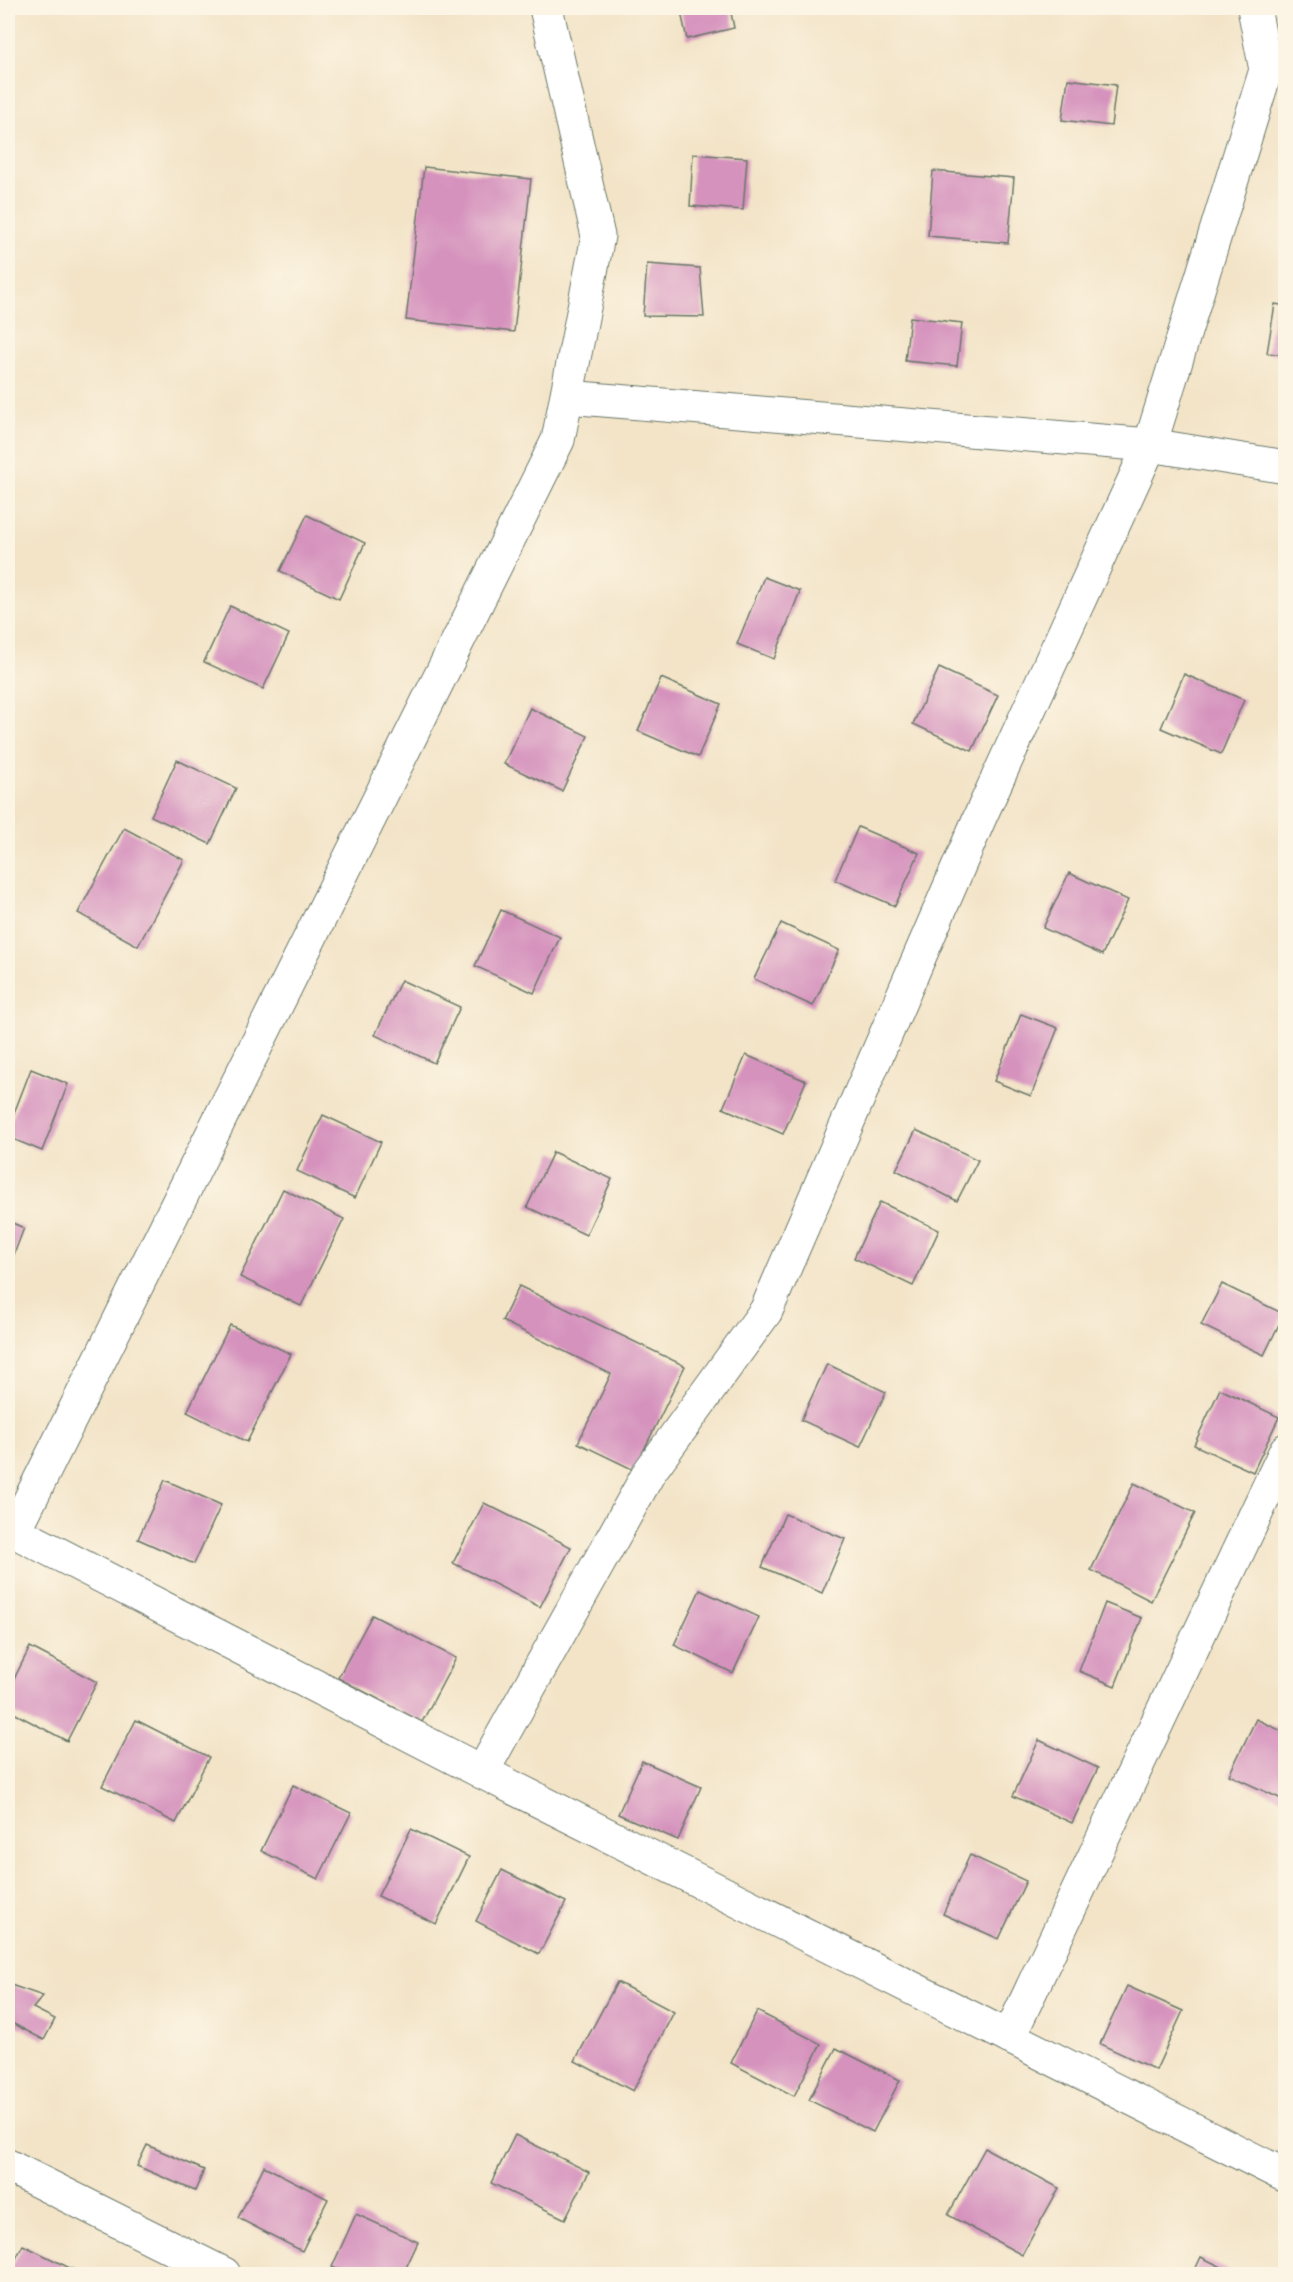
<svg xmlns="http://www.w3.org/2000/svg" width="1293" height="2282" viewBox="0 0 1293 2282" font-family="'Playpen Sans',sans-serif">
<rect width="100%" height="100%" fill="#fcf5e5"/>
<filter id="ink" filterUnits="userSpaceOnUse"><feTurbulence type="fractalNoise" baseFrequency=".0167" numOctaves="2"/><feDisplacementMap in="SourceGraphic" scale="12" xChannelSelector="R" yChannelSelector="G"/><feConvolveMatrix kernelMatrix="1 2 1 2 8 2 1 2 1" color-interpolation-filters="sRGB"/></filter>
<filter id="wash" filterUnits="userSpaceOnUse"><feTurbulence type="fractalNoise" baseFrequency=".008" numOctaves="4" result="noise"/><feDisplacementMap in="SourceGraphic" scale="24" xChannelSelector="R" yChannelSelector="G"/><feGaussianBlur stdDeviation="1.35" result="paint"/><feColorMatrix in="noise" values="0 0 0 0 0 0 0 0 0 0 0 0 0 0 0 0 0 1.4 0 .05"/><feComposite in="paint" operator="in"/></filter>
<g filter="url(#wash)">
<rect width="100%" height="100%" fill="#f3e4c8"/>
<g id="blocks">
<!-- building -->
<g fill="#d592bd">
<path d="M680 8H730L734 28 687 39Z"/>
<path d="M1065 8H1082L1066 13Z"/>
<path d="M1068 79 1116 85 1111 126 1062 120Z"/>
<path d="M693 154 747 158 743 210 690 206Z"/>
<path d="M424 167 531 179 514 332 406 320Z"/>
<path d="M933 171 1014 178 1008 243 928 236Z"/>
<path d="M647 264 700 268 704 317 643 316Z"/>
<path d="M1275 304 1286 306V355L1267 353Z"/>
<path d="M910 317 962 323 957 366 905 361Z"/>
<path d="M307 515 365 543 339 599 280 571Z"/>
<path d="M764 577 800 591 774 659 737 644Z"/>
<path d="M230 606 289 634 263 689 204 662Z"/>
<path d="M939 668 998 695 972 751 913 724Z"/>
<path d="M1184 674 1244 700 1221 754 1161 728Z"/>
<path d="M661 678 721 704 698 757 638 731Z"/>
<path d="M530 708 588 736 562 791 504 764Z"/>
<path d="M177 760 236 788 210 844 151 816Z"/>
<path d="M858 827 919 853 895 906 835 880Z"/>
<path d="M124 828 184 860 138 946 78 913Z"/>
<path d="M1069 873 1128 900 1102 955 1043 928Z"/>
<path d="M501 910 560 937 534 993 475 966Z"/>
<path d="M781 923 839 950 813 1006 754 979Z"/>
<path d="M401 980 460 1007 434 1063 375 1035Z"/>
<path d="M1021 1014 1058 1028 1031 1096 994 1081Z"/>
<path d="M746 1055 806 1081 783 1134 723 1108Z"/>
<path d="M31 1069 68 1084 42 1151 8 1137V1129Z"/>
<path d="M323 1115 381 1142 355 1198 297 1171Z"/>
<path d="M916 1130 978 1160 957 1201 896 1170Z"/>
<path d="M553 1152 612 1179 586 1235 527 1207Z"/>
<path d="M283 1189 344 1219 301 1306 240 1277Z"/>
<path d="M880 1202 939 1230 913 1286 854 1258Z"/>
<path d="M8 1221 24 1228 8 1270Z"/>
<path d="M1222 1284 1284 1314 1264 1355 1201 1325Z"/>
<path d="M519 1286 685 1366 634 1470 578 1443 611 1374 502 1321Z"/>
<path d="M230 1325 291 1354 247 1442 187 1412Z"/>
<path d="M827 1364 886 1392 860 1447 801 1420Z"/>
<path d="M1220 1389 1279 1417 1253 1472 1194 1445Z"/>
<path d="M165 1480 221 1505 194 1564 138 1539Z"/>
<path d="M1134 1483 1195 1513 1151 1601 1091 1570Z"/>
<path d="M484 1503 571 1547 540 1607 453 1563Z"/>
<path d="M785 1514 845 1539 822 1593 762 1567Z"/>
<path d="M700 1590 759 1617 733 1673 674 1645Z"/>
<path d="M1105 1603 1142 1618 1115 1686 1079 1671Z"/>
<path d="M372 1615 456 1658 422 1722 338 1678Z"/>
<path d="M30 1647 97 1682 67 1741 8 1710V1691Z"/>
<path d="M1256 1719 1286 1733V1801L1229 1775Z"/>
<path d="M136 1720 209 1757 176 1823 102 1786Z"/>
<path d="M1039 1740 1098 1768 1072 1823 1013 1796Z"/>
<path d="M642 1761 701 1787 678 1840 618 1814Z"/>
<path d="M293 1785 351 1813 318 1879 261 1851Z"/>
<path d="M411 1829 469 1857 436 1924 378 1896Z"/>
<path d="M970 1855 1026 1881 999 1939 943 1914Z"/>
<path d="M502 1870 566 1902 539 1954 476 1921Z"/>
<path d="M617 1982 674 2012 633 2091 575 2061Z"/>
<path d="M8 1984 43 1996 33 2008 55 2019 44 2040 8 2021Z"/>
<path d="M1127 1986 1183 2011 1156 2070 1100 2044Z"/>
<path d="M757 2011 821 2044 794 2096 731 2063Z"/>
<path d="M836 2048 900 2080 873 2132 809 2100Z"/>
<path d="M515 2135 589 2172 565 2219 491 2183Z"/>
<path d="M147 2145 204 2170 195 2191 137 2166Z"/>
<path d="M985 2148 1059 2188 1022 2255 948 2215Z"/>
<path d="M264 2166 328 2199 302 2251 238 2218Z"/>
<path d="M356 2214 418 2242 403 2274H348L332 2267Z"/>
<path d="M23 2245 80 2273 79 2274H8Z"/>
<path d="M1201 2257 1236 2274H1193Z"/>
</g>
</g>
</g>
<g filter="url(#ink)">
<use href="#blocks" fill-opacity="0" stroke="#697768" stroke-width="1.5"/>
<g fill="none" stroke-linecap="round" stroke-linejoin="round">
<!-- minor casing -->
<g stroke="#697768" stroke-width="35">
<g id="minor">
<path d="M567 397 1150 445 1266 70 1254 8"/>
<path d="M8 1528 482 1772 1286 2176"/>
<path d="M14 1532 558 440 598 236 546 8"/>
<path d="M482 1772 650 1471 766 1311 980 817 1150 445 1286 467"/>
<path d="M1009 2037 1286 1450"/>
<path d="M8 2166 224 2274"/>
</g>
</g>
<!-- minor -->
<use href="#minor" stroke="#fff" stroke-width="33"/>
</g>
</g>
<!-- margin -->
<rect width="1293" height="2282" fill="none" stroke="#fcf5e5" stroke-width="30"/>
</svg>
